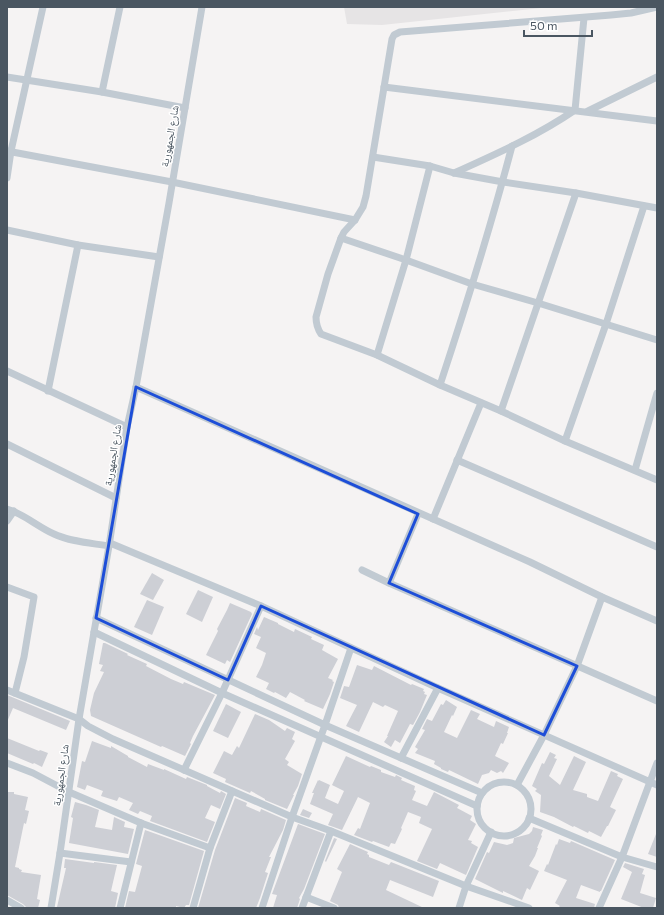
<svg xmlns="http://www.w3.org/2000/svg" width="664" height="915" viewBox="0 0 664 915" font-family="Commissioner,'Noto Naskh Arabic',sans-serif">
<rect width="100%" height="100%" fill="#f5f3f3"/>
<!-- education -->
<path fill="#e6e4e5" d="M344 7H551L382 25 347 24Z"/>
<!-- building -->
<g fill="#cdcfd5">
<path d="M152 573 164 580 153 600 140 594Z"/>
<path d="M198 590 213 597 202 622 186 614Z"/>
<path d="M147 600 164 607 152 635 134 627Z"/>
<path d="M230 603 251 612 252 614 230 662 227 660 225 664 206 655 218 631 217 629 227 610Z"/>
<path d="M264 617 278 623V624L294 632 295 629 312 637 311 639 324 645 322 650 338 659 328 678 333 680 332 681 334 682 330 694 323 709 304 701 305 700 290 692 286 698 275 692 274 693 266 689 269 683 256 677 262 665 266 653 256 648 261 637 254 634 257 627 258 630Z"/>
<path d="M103 643H105L128 654 127 655 147 664 146 666 171 679 183 684 184 682 215 695 193 736 190 743 191 744 185 756 162 746 161 747 91 716 90 710 94 693 104 672 100 671 103 665 99 664Z"/>
<path d="M357 665 372 670 374 666 411 685 412 684 424 689 423 691 425 692 424 694 427 695 420 712 413 725 410 724 400 743 395 740 391 747 384 742 388 736H387L398 711 385 705 383 707 373 702 359 732 346 726 357 705 340 698 344 686 349 687Z"/>
<path d="M7 695 70 721 66 730 13 708 7 722Z"/>
<path d="M446 700 457 707 453 716 452 715 444 732 457 738 471 710 480 714 477 719 494 727 496 721 509 727 507 733H508L503 744 501 743 495 756 509 763 503 773 501 771 497 773 491 770 489 773 482 775 478 784 449 770 448 772 441 769V768L434 764 435 761 415 753 418 749 415 747 425 730 422 729 427 719 432 721 441 704 443 705Z"/>
<path d="M226 704 241 712 228 738 213 731Z"/>
<path d="M255 714 269 720 285 731 287 728 295 732 292 739 295 741 285 759 289 762 287 765 302 774 298 786 293 795H294L287 809 265 800V799L251 791 250 793 225 782 226 779 213 773 224 751 232 755 237 746 239 748Z"/>
<path d="M7 738 39 751 40 750 48 753 42 767 34 763 33 764 7 753Z"/>
<path d="M92 741 111 748V746L128 756V757L147 767 148 764 164 770V769L186 779 187 777 207 785V786L220 793 221 791 226 794 220 809 211 805 205 818 215 822 207 842 150 821 152 816 140 811 138 814 129 810 133 803 119 797 117 801 101 796 103 791 87 785 85 790 77 787 82 761 85 762Z"/>
<path d="M550 752 556 755 554 758 557 759 549 776 560 785 574 756 586 762 573 790 587 794V797L598 801 611 771 618 774 617 776 623 779 610 807 616 810 608 826H607L601 837 589 831 588 833 574 826 573 827 554 817 540 812 541 795 535 791 537 789 532 786 542 763 544 764Z"/>
<path d="M346 756 370 767 371 766 381 770V772L395 777 396 775 402 778 401 780 415 786 414 790 416 791 412 800 427 806 434 792 459 805 457 808 472 816 470 820 476 824 468 840 472 841 471 843 478 847 466 875 440 863 437 869 417 861 432 829 419 823 421 817 408 812 401 828 402 829 395 844 391 843 389 847 373 841 372 842 354 835 358 828 360 829 370 803 358 797 342 830 328 825 333 814 310 804 314 793H312L318 780V781L319 780 330 785 325 798 338 804 344 791 332 785Z"/>
<path d="M7 792H14V794L28 797 25 810 29 811 26 824 24 823 15 867 19 868V869L22 870 21 872 41 875 37 899 40 900 38 908H27L23 904 7 895Z"/>
<path d="M235 798 247 803 246 806 260 812 261 809 286 820 283 830 269 857H271L265 872 268 873 260 898 256 908H198L215 850Z"/>
<path d="M75 802 86 805 99 810 95 827 112 830 114 817 125 822 124 827 134 829 128 854 69 843 73 818 71 817Z"/>
<path d="M303 809 312 813 309 818 300 815Z"/>
<path d="M298 824 325 834 304 889 299 898 300 899 297 908H273L277 895 272 894Z"/>
<path d="M533 827 543 830 541 835 542 836 537 848H538L535 856 529 866 539 871 530 890 527 888 522 900 503 891V893L475 879 487 852 489 853 494 842 507 845 513 843 514 838 529 834 532 831Z"/>
<path d="M145 830 204 851 189 905H186L184 908 176 906V908H125L129 891 135 892 142 866 136 864Z"/>
<path d="M656 834H657V857L648 854Z"/>
<path d="M334 838 337 839 326 862 325 861Z"/>
<path d="M559 839 570 843 571 841 615 860 601 891H600V892L581 885 576 898 595 904 594 908H558L560 906 555 903 567 880 544 871 547 864 548 865 556 844 557 845Z"/>
<path d="M350 844 368 852 367 854 369 855V857L389 865 391 862 439 881 433 897 390 880 386 890 424 908H339L338 905 330 901 342 872 337 869Z"/>
<path d="M65 859 94 863V862L117 865 111 891 118 893 115 908H62L57 907 66 868H64Z"/>
<path d="M625 863 644 869 642 874 645 875 640 893 656 898 653 908H644L621 899 632 872 623 867Z"/>
</g>
<g fill="none" stroke-linecap="round" stroke-linejoin="round">
<!-- minor -->
<g stroke="#c1cad2" stroke-width="7">
<path d="M657 7 631 13 611 15 400 32 394 35 392 39 366 196 363 207 355 220 344 232 341 238 328 274 316 317C316 324 317 328 321 334L377 355 440 385 501 411 565 441 657 480"/>
<path d="M7 77 102 92 185 108"/>
<path d="M384 87 657 121"/>
<path d="M102 92 120 7"/>
<path d="M588 111 657 77"/>
<path d="M7 151 172 182 355 220"/>
<path d="M373 157 430 166 454 173 503 182 576 193 657 208"/>
<path d="M454 173C496 154 537 136 575 110L584 18"/>
<path d="M7 178 11 151 43 7"/>
<path d="M7 230 78 245 159 257"/>
<path d="M341 238 406 260 472 284 538 303 657 340"/>
<path d="M377 355 406 260 430 166"/>
<path d="M7 371 127 427"/>
<path d="M440 385C466 306 491 226 512 146"/>
<path d="M136 387 530 562 602 597 657 621"/>
<path d="M48 391 78 245"/>
<path d="M501 411 576 193"/>
<path d="M565 441 606 324 644 206"/>
<path d="M7 444 116 498"/>
<path d="M457 460 657 547"/>
<path d="M635 470 657 393"/>
<path d="M7 509C24 514 38 527 54 534 71 542 91 543 109 546"/>
<path d="M433 519 481 403"/>
<path d="M7 521 14 511"/>
<path d="M110 543 261 606 438 688 657 785"/>
<path d="M362 570 389 583 657 701"/>
<path d="M389 583 418 514"/>
<path d="M7 587 34 597 24 657 15 693"/>
<path d="M96 618 325 725 482 793"/>
<path d="M94 632 222 693 477 806"/>
<path d="M7 690 79 719 88 726 113 739 292 817 331 831 466 886 529 908"/>
<path d="M401 758 438 688"/>
<path d="M7 763 33 773 69 792 141 823 210 848"/>
<path d="M184 770 222 693 261 606"/>
<circle cx="504" cy="809" r="27"/>
<path d="M517 785 544 735 577 666 602 597"/>
<path d="M529 818 622 857 657 867"/>
<path d="M60 853 131 862"/>
<path d="M306 897 334 908"/>
<path d="M7 900 21 908"/>
<path d="M51 908 60 853 79 719 94 632 109 546 127 427 136 387 169 203 202 7"/>
<path d="M120 908 141 823"/>
<path d="M193 908 210 848 232 791"/>
<path d="M262 908 292 817 325 725 351 648"/>
<path d="M302 908 331 831"/>
<path d="M459 908 466 886 491 832"/>
<path d="M599 908 622 857 657 763"/>
</g>
</g>
<!-- marked area -->
<path fill="none" stroke="#1d4ed8" stroke-width="3" stroke-linejoin="round" d="M136 387 418 514 389 583 577 666 544 735 261 606 228 680 96 618Z"/>
<g text-anchor="middle" dominant-baseline="central" stroke-width="3" stroke-linejoin="round" paint-order="stroke">
<!-- street labels -->
<g font-size="11" fill="#4a5661" stroke="#fff">
<text transform="translate(169 136) rotate(-80)">شارع الجمهورية</text>
<text transform="translate(112 455) rotate(-81)">شارع الجمهورية</text>
<text transform="translate(60 775) rotate(-82)">شارع الجمهورية</text>
</g>
</g>
<!-- border -->
<rect width="664" height="915" fill="none" stroke="#4a5661" stroke-width="16"/>
<!-- scale -->
<path d="M524 30v6h68v-6" fill="none" stroke="#4a5661" stroke-width="2"/>
<text x="530" y="30" font-size="12" fill="#4a5661" stroke="#ffffff" stroke-width="3" paint-order="stroke">50 m</text>
</svg>
